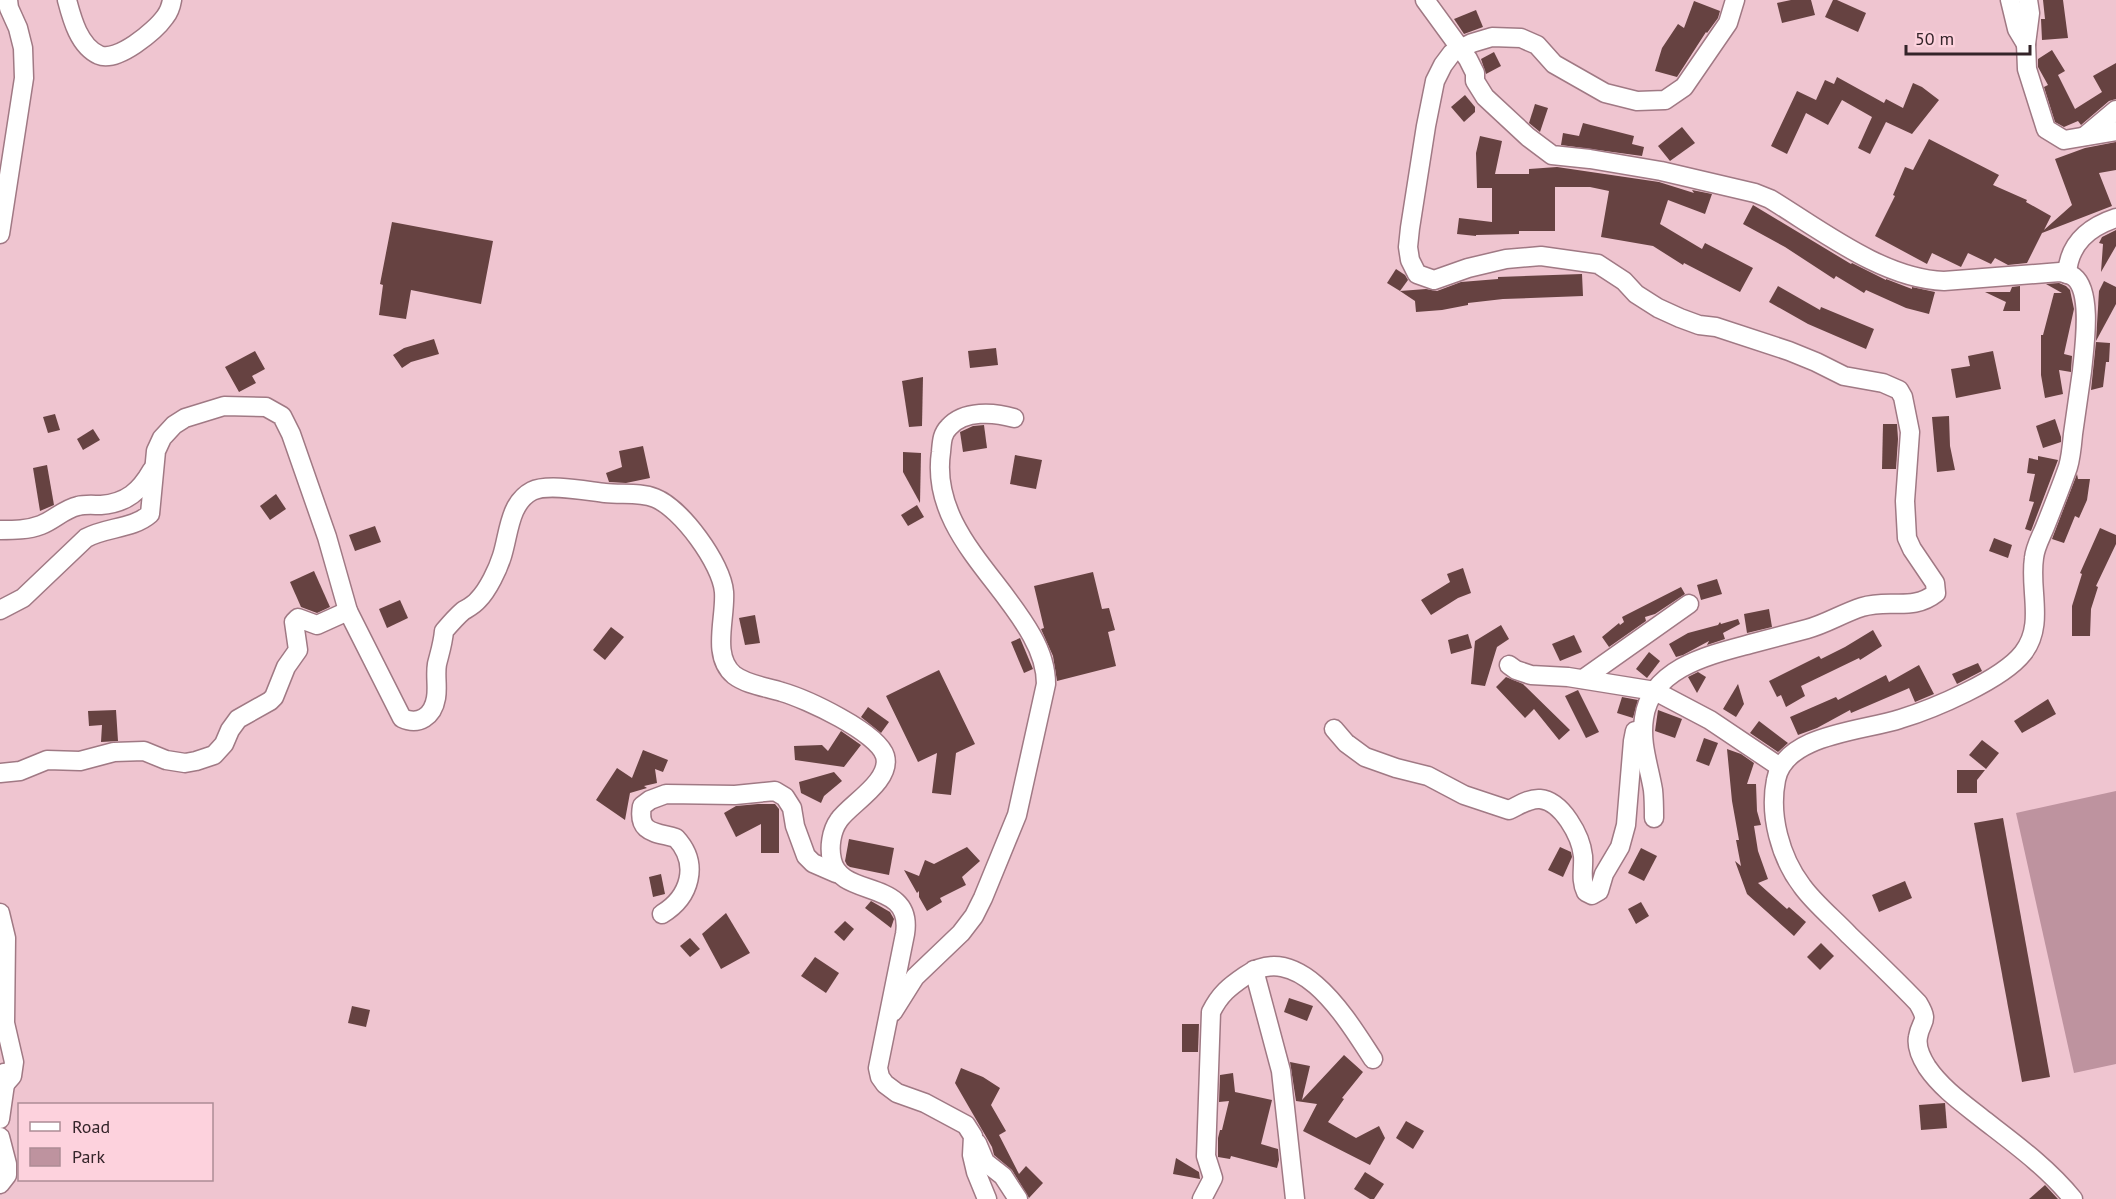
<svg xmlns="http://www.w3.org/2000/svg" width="2116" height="1199" viewBox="0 0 2116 1199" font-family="'PT Sans',sans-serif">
<rect width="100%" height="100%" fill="#efc5d0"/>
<!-- green -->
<path fill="#be939f" d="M2116 791V1064L2074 1073 2016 813Z"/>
<!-- building -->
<g fill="#664241">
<path d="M1791 0H1811L1815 15 1782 23 1777 3Z"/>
<path d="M1833 0H1837L1866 13 1858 32 1825 17Z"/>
<path d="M2043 0H2063L2068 38 2042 40 2041 19H2045Z"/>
<path d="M1694 1 1720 11 1718 18 1707 33 1706 32 1677 77 1655 71 1662 48 1678 24 1684 28Z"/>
<path d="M1476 10 1483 27 1464 34 1454 19Z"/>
<path d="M2052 50 2065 71 2058 75 2075 109 2102 92 2093 76 2116 63V99L2109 101 2081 125 2078 121 2064 127 2055 122 2044 87 2048 85 2038 67V59Z"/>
<path d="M1494 52 1501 66 1486 74 1481 59Z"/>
<path d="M1837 77 1884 103 1886 99 1903 108 1913 83 1922 87 1939 100 1912 134 1886 122 1870 154 1858 148 1872 117 1842 100 1828 125 1806 113 1787 154 1771 146 1797 91 1816 100 1825 80 1834 84Z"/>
<path d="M1465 95 1475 107V112L1464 122 1451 107Z"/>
<path d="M1535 104 1548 108 1540 132 1529 123Z"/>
<path d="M1583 123 1634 136 1632 144 1644 147 1642 156 1561 145 1563 133 1579 136Z"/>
<path d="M1682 127 1695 143 1670 161 1658 146Z"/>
<path d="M1480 136 1502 141 1495 174H1529V169L1557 167 1659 182 1694 193 1692 190 1712 194 1705 214 1668 200 1660 224 1702 249 1705 243 1753 268 1740 292 1684 263 1683 265 1653 246 1601 237 1609 191 1590 187H1555V231H1519V234L1476 235V236L1457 234 1459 218 1492 222V188H1477L1476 153Z"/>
<path d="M1929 139 1999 175 1993 185 2027 200 2026 202 2051 216 2044 230 2072 205 2055 159 2085 148 2116 142V170L2099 173 2112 206 2042 233 2027 263 2008 265 1995 258 1991 264 1968 253 1961 267 1932 253 1927 264 1875 236 1895 196 1893 195 1905 167 1913 170Z"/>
<path d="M1753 205 1851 264 1852 263 1886 280V279L1912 289V287L1935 292 1929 314 1906 308 1866 290 1864 293 1836 276 1834 279 1785 247 1743 224Z"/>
<path d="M392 222 493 241 481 304 411 290 406 319 379 315 383 285 380 284Z"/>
<path d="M2116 230V246L2101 272 2103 244 2099 243 2102 237Z"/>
<path d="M1396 269 1405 275 1408 280 1400 291 1387 283Z"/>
<path d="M1582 274 1583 296 1503 299 1468 303V305L1442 310 1416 312 1415 301 1400 291 1426 289 1437 291 1461 282 1498 279V277Z"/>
<path d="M2104 281 2116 287V304L2096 341 2099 291Z"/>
<path d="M2059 283 2066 286 2070 290 2074 309 2064 354 2072 356 2071 370V372L2059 370 2063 394 2045 398 2041 375V335H2043L2054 293H2062L2046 284Z"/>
<path d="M1778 286 1820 310 1821 307 1874 329 1866 349 1808 324 1769 302Z"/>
<path d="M2020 286V311H2003L2006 302 1985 292H2010L2012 287Z"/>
<path d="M434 339 439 354 411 362 402 368 393 355 404 348Z"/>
<path d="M2096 342 2110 343 2109 362H2106L2103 387 2091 390Z"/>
<path d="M996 348 998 365 970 368 968 351Z"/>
<path d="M255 351 265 369 252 376 256 383 239 392 225 367Z"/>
<path d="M1993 351 2001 389 1956 398 1951 369 1970 366 1968 356Z"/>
<path d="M923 377 922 426 909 427 902 381Z"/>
<path d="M55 414 60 430 48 433 43 417Z"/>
<path d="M1949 416 1950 446 1955 470 1937 472 1932 417Z"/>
<path d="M2055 419 2061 437V442L2043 448 2036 426Z"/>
<path d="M1883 424H1897L1898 439 1896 469H1882Z"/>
<path d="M984 425 987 448 963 452 960 432 973 426Z"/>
<path d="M93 429 100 440 83 450 77 439Z"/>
<path d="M643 446 650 478 626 483 609 482 606 473 622 467 619 451Z"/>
<path d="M903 452 921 453 920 503 903 472Z"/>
<path d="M1015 455 1042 460 1036 489 1010 484Z"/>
<path d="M2038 456 2058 460 2031 531 2025 529 2034 502 2029 501 2035 474 2027 473 2029 458 2038 460Z"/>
<path d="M47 465 54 505 40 511 33 468Z"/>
<path d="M2077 474 2078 479H2090L2087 500 2079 518 2075 516 2064 543 2052 539Z"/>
<path d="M276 494 286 509 270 520 260 506Z"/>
<path d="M917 505 924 517 908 526 901 515Z"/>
<path d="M375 526 381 542 355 551 349 535Z"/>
<path d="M2100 528 2116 535V544L2096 586 2098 587 2091 609 2090 636H2072V606L2082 574 2080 573Z"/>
<path d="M1994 538 2012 545 2008 558 1989 551Z"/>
<path d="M1463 568 1471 593 1458 598 1431 615 1421 600 1450 582 1447 574Z"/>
<path d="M314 571 330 607 317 613 301 607 290 582Z"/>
<path d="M1093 572 1102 609 1109 608 1115 630 1108 632 1116 666 1057 681 1053 656 1041 629 1044 628 1034 586Z"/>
<path d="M1717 579 1722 594 1701 600 1697 585Z"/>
<path d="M1681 587 1685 594 1655 614 1645 617 1646 621 1609 647 1602 637 1619 623 1620 625 1624 622 1622 617Z"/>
<path d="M400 600 408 618 387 628 379 609Z"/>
<path d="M1769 609 1772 627 1747 633 1744 614Z"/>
<path d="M755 615 760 643 745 645 739 618Z"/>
<path d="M1738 619 1740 624 1723 633 1725 639 1707 645 1709 641 1683 655 1676 657 1669 644 1688 633 1718 625 1720 622 1721 624Z"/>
<path d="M1501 625 1509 639 1497 647 1485 686 1471 684 1475 641Z"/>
<path d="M611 627 624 637 605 660 593 650Z"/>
<path d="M1873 630 1882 646 1860 660 1859 658 1801 686 1805 696 1786 707 1781 695 1777 697 1769 681 1819 656 1821 659 1845 647Z"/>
<path d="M1468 634 1472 648 1451 654 1448 640Z"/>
<path d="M1574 635 1582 652 1560 661 1552 644Z"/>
<path d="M1020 638 1033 669 1024 673 1011 642Z"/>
<path d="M1649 652 1660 661 1647 678 1636 669Z"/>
<path d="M1978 663 1982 671 1957 684 1952 674Z"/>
<path d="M1919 665 1934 694 1915 702 1909 688 1907 689 1851 713 1850 710 1817 728 1798 735 1790 717 1836 697 1838 700 1886 675 1889 682Z"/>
<path d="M939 670 975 744 956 753 951 795 932 793 937 753 918 762 886 696Z"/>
<path d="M1698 672 1706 677 1697 693 1688 677Z"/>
<path d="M1506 677 1523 684 1570 730 1559 740 1534 709 1525 718 1496 687Z"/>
<path d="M1738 684 1744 704 1736 717 1723 709Z"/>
<path d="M1578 690 1599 732 1586 738 1565 696Z"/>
<path d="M1622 697 1638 700 1633 718 1617 713Z"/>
<path d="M2048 699 2056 714 2022 733 2014 721Z"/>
<path d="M868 707 889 722 881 733 861 717Z"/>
<path d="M116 710 118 741 101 742 102 725 89 726 88 711Z"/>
<path d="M1658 710 1682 719 1675 738 1655 731Z"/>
<path d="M1759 721 1788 743 1778 752 1750 733Z"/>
<path d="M841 731 861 745 844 767 795 760 794 746 822 745 828 751Z"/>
<path d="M1704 738 1718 743 1709 766 1696 761Z"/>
<path d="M1982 740 1999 753 1986 769 1969 755Z"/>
<path d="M1727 749 1741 754 1754 763 1747 784H1756L1757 811 1761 825 1754 826 1758 851 1768 879 1758 883 1787 909 1789 907 1806 922 1794 936 1747 894 1735 861 1741 866 1736 840H1739L1732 801Z"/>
<path d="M643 750 668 760 663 772 655 769 657 783 644 786 647 788 630 793 625 820 596 800 617 768 632 778Z"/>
<path d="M1957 770H1985L1977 780V793H1957Z"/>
<path d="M834 772 842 781 824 796 821 803 801 793 799 782Z"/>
<path d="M758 804H775L779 809V853H761V824L736 837 724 813 736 806Z"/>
<path d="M2003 818 2050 1077 2022 1082 1974 823Z"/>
<path d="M849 839 894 848 889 875 850 867 847 865 845 861Z"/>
<path d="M967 847 980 861 962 877 966 885 940 898 942 902 927 911 919 897V891L917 893 904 870 919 876 925 860 934 864Z"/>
<path d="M1560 847 1571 852 1572 857 1563 877 1548 870Z"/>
<path d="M1641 848 1657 856 1644 881 1628 873Z"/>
<path d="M661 874 665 894 653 897 649 877Z"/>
<path d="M1905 881 1912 898 1879 912 1872 895Z"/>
<path d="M871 901 890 912 894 919 891 928 865 908Z"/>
<path d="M1641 902 1649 916 1636 924 1628 909Z"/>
<path d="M726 913 750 953 721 969 702 934Z"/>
<path d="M845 921 854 929 844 941 834 932Z"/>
<path d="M690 938 700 949 690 957 680 946Z"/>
<path d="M1821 943 1834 956 1820 970 1807 957Z"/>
<path d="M815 957 839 973 826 993 801 976Z"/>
<path d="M1289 998 1313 1006 1307 1021 1284 1012Z"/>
<path d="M352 1006 370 1010 366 1027 348 1023Z"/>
<path d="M1182 1024H1199L1198 1052H1182Z"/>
<path d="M1344 1055 1363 1072 1342 1098 1344 1099 1328 1122 1356 1138 1379 1126 1385 1138 1370 1165 1303 1131 1317 1104 1296 1101 1290 1062 1310 1066 1302 1100Z"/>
<path d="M961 1068 983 1077 1000 1088 991 1105 1006 1131 999 1135 1019 1174 1026 1166 1043 1183 1029 1198 1012 1170 994 1155 992 1147 955 1083Z"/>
<path d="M1233 1073 1235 1092 1272 1100 1261 1144 1278 1149 1279 1160 1277 1168 1231 1156 1230 1159 1218 1157V1138L1220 1130H1222L1229 1101 1219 1102 1220 1075Z"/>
<path d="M1945 1103 1947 1128 1921 1130 1919 1105Z"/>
<path d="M1406 1121 1424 1131 1413 1149 1396 1138Z"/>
<path d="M1176 1158 1199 1172 1200 1179 1173 1174Z"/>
<path d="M1365 1172 1384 1184 1374 1199H1370L1354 1189Z"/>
<path d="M2045 1185 2058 1199H2029Z"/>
</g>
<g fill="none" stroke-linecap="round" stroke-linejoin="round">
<!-- street casing -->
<g stroke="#a07984" stroke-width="21">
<g id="street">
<path d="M67 0C72 19 79 46 99 55 117 63 155 31 165 17 169 12 171 6 172 0"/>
<path d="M1425 0 1468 59 1475 73V81L1485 97 1528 137 1552 155 1590 159 1661 171 1755 193 1770 199C1821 230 1883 279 1944 281L2060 272C2064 273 2070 274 2074 277 2093 292 2084 349 2082 371 2079 392 2076 413 2073 434 2072 445 2071 457 2068 467 2061 487 2053 507 2045 527 2041 537 2035 547 2034 558 2029 590 2045 625 2023 653 2002 680 1933 709 1900 719 1864 731 1784 734 1776 780 1769 815 1780 857 1802 886 1815 904 1834 919 1849 935 1872 957 1896 980 1918 1003 1930 1023 1921 1019 1918 1037 1916 1047 1922 1059 1927 1067 1942 1089 1964 1104 1984 1120 2015 1144 2048 1168 2073 1199"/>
<path d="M2010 0 2017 29 2026 44"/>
<path d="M2028 0 2030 13 2026 44 2027 69 2046 129 2064 140 2116 131"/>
<path d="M2085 136 2116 110"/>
<path d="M0 234 24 78 23 48 18 28 9 8 8 0"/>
<path d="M2067 274C2069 243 2089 227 2116 218"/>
<path d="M0 530C14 530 28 530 41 525 54 520 64 509 78 506 85 504 94 505 101 505 127 503 140 491 152 470"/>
<path d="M0 610 23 598 86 538C106 527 133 529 150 514L156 451 162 438 174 425 185 418 224 406 266 407 282 416 291 434 327 537 348 611 402 718C419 726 433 716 436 698 438 687 435 675 437 664 440 652 443 643 444 631 450 624 456 617 463 611 468 608 474 605 478 600 488 590 498 569 502 556 509 534 509 503 532 491 548 483 587 491 605 493 621 495 640 492 655 498 681 508 722 564 724 592 726 618 711 656 734 675 747 685 767 687 782 692 806 699 878 732 885 756 892 781 850 804 839 820 831 831 829 848 832 860 840 899 914 878 905 934L878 1068 880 1077 885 1084 897 1093 925 1103 966 1125 973 1136 972 1155 976 1172 987 1199"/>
<path d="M1509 665 1516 670 1531 675 1568 677 1655 691 1710 720 1780 767"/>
<path d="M1583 679 1689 604"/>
<path d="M1334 729 1346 743 1365 757 1396 768 1428 776 1464 795 1509 810C1518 806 1529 798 1540 799 1562 801 1581 836 1583 856 1584 868 1580 880 1586 892L1592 895 1599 891 1604 874 1620 847 1626 825 1633 741 1635 731"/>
<path d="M0 773 20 771 47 760 80 761 114 752 144 751 166 760 185 763 196 761 214 755 224 744 230 730 238 719 270 701 274 697 286 667 298 650 294 622 298 618 317 625 348 611"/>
<path d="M1654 818C1654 809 1654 799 1653 790 1649 766 1640 743 1644 718 1651 668 1709 655 1750 644 1769 639 1788 634 1807 629 1826 624 1843 613 1862 607 1890 598 1912 612 1936 593L1935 583 1912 549 1907 538 1905 501 1910 432 1903 397 1899 390 1883 383 1844 376 1816 362 1789 351 1716 327 1699 325 1680 318 1658 308 1636 294 1624 281 1598 264 1541 256 1506 259 1468 268 1434 280 1417 274 1410 260 1408 247 1410 228 1426 126 1435 81 1443 65 1452 53 1472 43 1492 37 1521 38 1537 45 1554 64 1605 93 1637 101 1665 100 1684 87 1728 23 1735 0"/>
<path d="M0 913 6 938 5 1023 14 1062 12 1076 5 1084"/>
<path d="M662 914C690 897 700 864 676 838 656 832 637 834 642 806L650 800 666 794 735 795 775 791 785 797 792 808 795 826 806 856 813 863 836 873"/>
<path d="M1254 970 1281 1071 1295 1199"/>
<path d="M893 1012 915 977 961 933 974 916 983 898 1017 815 1046 684C1046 666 1041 652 1032 636 1000 577 930 527 941 452 942 441 942 434 949 427 964 410 994 412 1014 418"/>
<path d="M0 1119 5 1084 4 1073"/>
<path d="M0 1137 7 1164V1175L0 1184"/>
<path d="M977 1143 985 1162 1003 1176 1018 1199"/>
<path d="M1202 1199 1213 1178 1206 1156 1211 1012C1220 994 1229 987 1245 976 1300 938 1348 1021 1373 1059"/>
</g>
</g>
<!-- street -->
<use href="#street" stroke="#fff" stroke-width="18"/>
</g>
<!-- legend -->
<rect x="18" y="1103" width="195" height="78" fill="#fdd2dd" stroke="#ad8c95" stroke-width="1.5"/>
<rect x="30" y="1122" width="30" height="9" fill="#ffffff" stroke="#ad8c95" stroke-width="1.5"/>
<text x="72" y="1133" font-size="18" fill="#342429">Road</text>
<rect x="30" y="1148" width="30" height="18" fill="#be939f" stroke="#ad8c95" stroke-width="1.5"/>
<text x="72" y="1163" font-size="18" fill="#342429">Park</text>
<!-- scale -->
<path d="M1906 45v9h124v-9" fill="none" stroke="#342429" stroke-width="3"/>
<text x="1915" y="45" font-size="18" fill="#342429" stroke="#fdd2dd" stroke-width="4.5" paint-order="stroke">50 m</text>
</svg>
